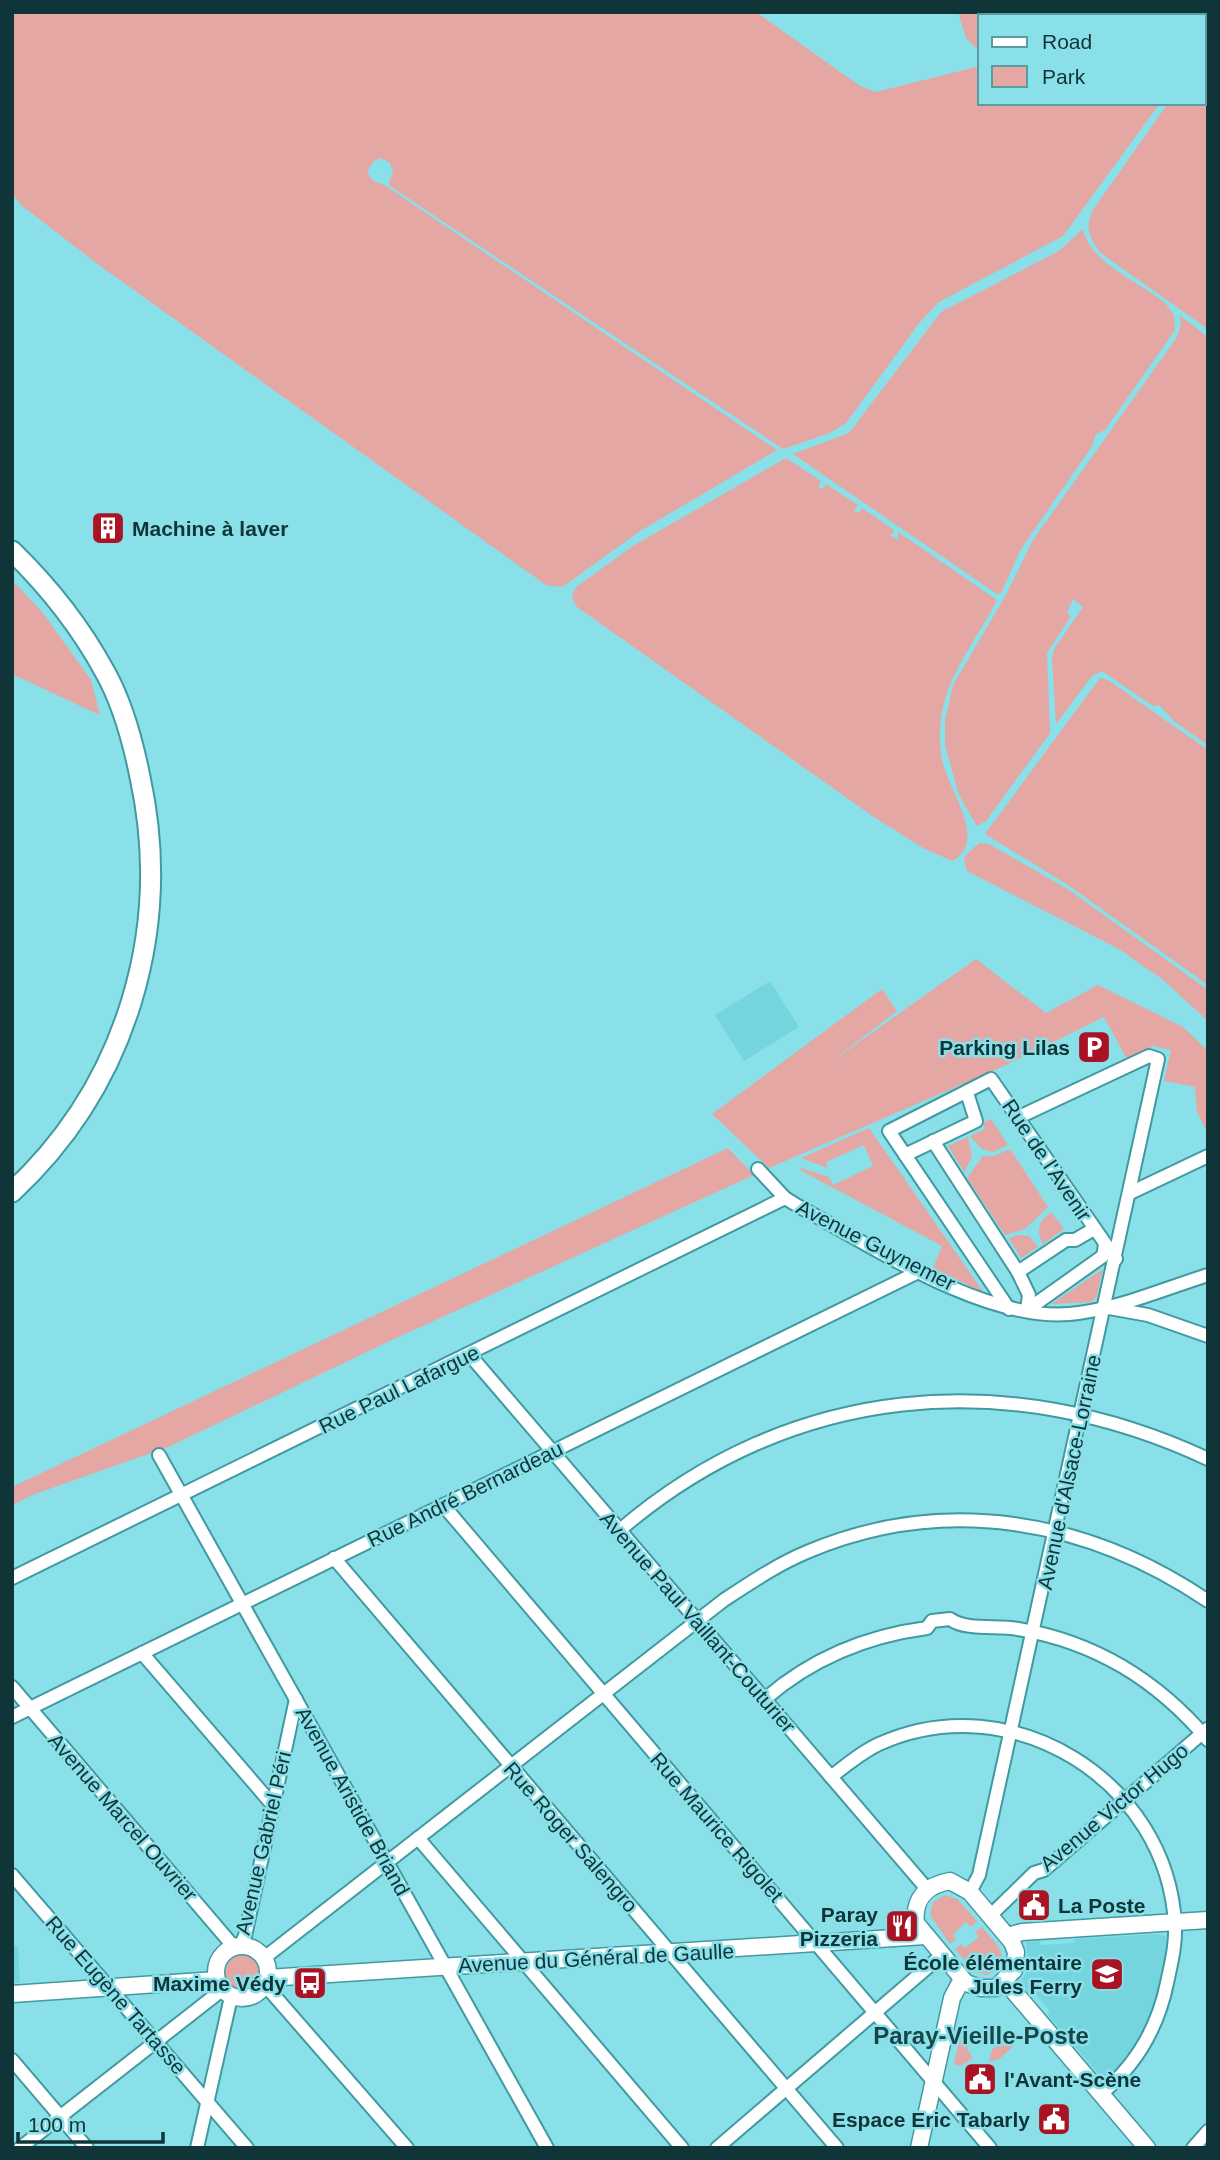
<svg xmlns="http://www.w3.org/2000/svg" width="1220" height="2160" viewBox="0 0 1220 2160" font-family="Helvetica,sans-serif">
<rect width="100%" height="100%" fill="#8ae0e8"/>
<!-- built -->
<g fill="#74d5df">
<path d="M770 981 799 1027 744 1061 715 1015Z"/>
<path d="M1156 1934 1166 1936 1167 1948 1161 1985 1153 2011 1131 2052 1107 2079H1103L1047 2014 1050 2011 1033 1991 1030 1994 1021 1983 1029 1965 1026 1942 1040 1941 1041 1945 1074 1943V1939Z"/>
<path d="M12 1944 18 1947 20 1983H12Z"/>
</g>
<!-- green -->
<g fill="#e4a7a3">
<path d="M12 12H756L860 86 876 92 980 66V103H1160L1063 236 939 302 920 322 846 423 830 433 783 449 390 186 389 181 393 171 390 163 381 158 374 161 367 171 372 180 386 186 777 450 640 531 568 583 561 587 546 585 99 265 21 205 12 193Z"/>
<path d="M958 12H1025L1026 16H980V52L966 38Z"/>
<path d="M1204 93 1208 96V329L1102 254C1090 241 1084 227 1093 210L1168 103H1204Z"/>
<path d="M1083 229C1090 264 1141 282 1166 304L1174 315 1175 330 1105 430 1096 434 1092 446 1021 549 1001 593 997 594 793 454 849 433 941 312 1059 251Z"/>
<path d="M1179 315 1208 337V745L1175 722 1159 705 1153 706 1102 671 1092 676 1056 724 1052 658 1054 649 1083 607 1073 599 1067 613 1071 616 1047 653 1050 733 986 821 977 826 959 795 945 745V720L953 685 1006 595 1033 540 1177 337 1181 324Z"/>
<path d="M786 458 821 481 818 487 822 489 826 484 858 505 854 511 859 513 862 508 894 530 891 536 898 540V532L997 600C970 653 933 688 941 754 944 786 991 840 952 861L923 848 871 815 577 607 572 598 575 588 633 546Z"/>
<path d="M12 580 42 612 91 680 100 715 12 674Z"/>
<path d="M1100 678 1108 680 1208 750V985L1068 885 985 834Z"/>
<path d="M979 843 989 844 1069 890 1208 990V1021L1162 979 1119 949 967 871 964 857Z"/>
<path d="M976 959 1046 1013 1098 985 1183 1027 1208 1051V1134L1197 1112 1195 1087 1164 1081 1171 1050 1153 1046 1127 1059 1104 1017 1002 1067 769 1168 712 1114 882 989 897 1011 828 1064Z"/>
<path d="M991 1119 1008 1145 993 1152 982 1149 970 1136 985 1129 983 1123Z"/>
<path d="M869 1128 984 1293 933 1268 942 1246 800 1170 801 1168 829 1177 833 1185 873 1166 864 1145 826 1162 828 1168 801 1158Z"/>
<path d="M968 1137 972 1157 964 1172 948 1146Z"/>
<path d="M728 1148 754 1175 394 1339 168 1447 35 1494 12 1505V1487Z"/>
<path d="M1010 1149 1048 1207 1025 1229 1005 1235 967 1178 983 1156H994Z"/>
<path d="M1051 1212 1064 1229 1043 1244C1035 1229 1039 1222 1051 1212Z"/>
<path d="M1016 1235 1029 1236 1038 1247 1021 1258 1009 1239Z"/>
<path d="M1103 1269 1096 1298 1091 1302 1051 1304Z"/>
<path d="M945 1895 957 1899 977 1921 971 1927 966 1922 953 1934 956 1939 950 1944 930 1915 933 1902Z"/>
<path d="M982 1927 998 1946 1003 1959 998 1970 987 1975 975 1972 955 1949 961 1944 965 1948 979 1937 975 1932Z"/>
<circle cx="244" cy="1974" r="19"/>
<path d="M962 2029 1008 2035 996 2041 971 2037 967 2049 973 2058 960 2066 954 2064Z"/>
<path d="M1001 2045H1015L998 2060 989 2061 993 2048Z"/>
</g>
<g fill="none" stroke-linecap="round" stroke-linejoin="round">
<!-- street casing -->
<g stroke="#4199a1" stroke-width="16">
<g id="street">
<path d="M933 1141 1018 1272 1029 1295 1027 1310"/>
<path d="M905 1155 976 1121 967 1093"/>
<path d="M758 1169 785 1198 798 1206C871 1246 985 1321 1069 1314 1116 1310 1163 1289 1208 1275"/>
<path d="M1130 1193 1208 1156"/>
<path d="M1018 1272 1066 1240H1075L1094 1229"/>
<path d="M1109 1308 1148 1315 1208 1336"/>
<path d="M1009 1309 889 1131 991 1079 1116 1259"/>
<path d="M1027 1310 1103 1256 1105 1245"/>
<path d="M469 1354 927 1889"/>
<path d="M159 1455 547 2148"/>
<path d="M443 1505 990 2148"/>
<path d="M620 1530C790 1384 1007 1365 1208 1459"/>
<path d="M334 1558 837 2148"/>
<path d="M12 1578 785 1198"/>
<path d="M142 1653 271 1803"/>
<path d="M12 1687 234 1947"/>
<path d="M765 1699C811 1659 866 1636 927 1628L932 1621 950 1619C966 1631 998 1625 1018 1629 1096 1642 1157 1680 1208 1740"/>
<path d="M12 1717 918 1272"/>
<path d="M831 1777C846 1765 862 1752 879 1744 1011 1684 1168 1781 1175 1925 1176 1945 1171 1964 1167 1983 1158 2027 1136 2065 1101 2094"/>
<path d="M418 1838 682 2148"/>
<path d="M12 1875 247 2148"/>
<path d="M970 1892 979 1875 1158 1059 1149 1056 1019 1117"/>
<path d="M991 1915 1034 1873 1044 1870 1207 1729"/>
<path d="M240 1946 245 1936 296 1699"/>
<path d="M264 1958 724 1600C750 1583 778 1564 807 1552 944 1494 1087 1519 1208 1601"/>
<path d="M265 1985 407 2148"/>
<path d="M12 2060 87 2148"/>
<path d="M20 2148 222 1990"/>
<path d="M197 2148 231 1997"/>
<path d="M717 2148 942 1955"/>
<path d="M1193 2148 1208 2131"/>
</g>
</g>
<!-- secondary casing -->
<g stroke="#4199a1" stroke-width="19">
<g id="secondary">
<path d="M950 1881 970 1892 1012 1942 1016 1952 1014 1970 996 1988H981L966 1983 916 1923C913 1898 927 1885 950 1881Z"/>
<path d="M1008 1936 1022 1932 1208 1920"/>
<circle cx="242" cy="1972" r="26"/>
<path d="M267 1978 925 1936"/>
<path d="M1005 1981 1147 2148"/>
<path d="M12 1994 216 1980"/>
<path d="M919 2148 952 1998 962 1979"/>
</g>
</g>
<!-- primary casing -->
<g stroke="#4199a1" stroke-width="23">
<path id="primary" d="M12 551C49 587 80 626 105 672 123 704 133 742 140 777 173 929 127 1085 12 1192"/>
</g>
<!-- street -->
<use href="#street" stroke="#fff" stroke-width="12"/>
<!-- secondary -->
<use href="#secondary" stroke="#fff" stroke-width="16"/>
<!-- primary -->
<use href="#primary" stroke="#fff" stroke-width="19"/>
</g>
<!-- icons -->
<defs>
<g id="building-square" transform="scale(1.75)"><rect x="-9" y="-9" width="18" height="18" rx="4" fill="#a91323" stroke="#8ae0e8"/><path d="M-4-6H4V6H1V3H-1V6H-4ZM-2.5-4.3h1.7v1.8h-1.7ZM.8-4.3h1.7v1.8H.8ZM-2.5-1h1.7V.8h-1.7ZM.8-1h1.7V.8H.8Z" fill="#fff"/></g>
<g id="parking-square" transform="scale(1.75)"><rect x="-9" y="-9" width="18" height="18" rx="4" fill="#a91323" stroke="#8ae0e8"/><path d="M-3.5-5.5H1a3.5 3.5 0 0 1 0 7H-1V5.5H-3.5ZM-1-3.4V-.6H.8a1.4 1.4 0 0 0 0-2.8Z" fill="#fff"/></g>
<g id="civic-square" transform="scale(1.75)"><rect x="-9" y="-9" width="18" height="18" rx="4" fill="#a91323" stroke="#8ae0e8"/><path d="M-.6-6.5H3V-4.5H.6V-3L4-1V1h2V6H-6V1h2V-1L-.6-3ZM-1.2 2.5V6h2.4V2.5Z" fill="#fff"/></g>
<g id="restaurant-square" transform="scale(1.75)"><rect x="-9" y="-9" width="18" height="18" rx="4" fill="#a91323" stroke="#8ae0e8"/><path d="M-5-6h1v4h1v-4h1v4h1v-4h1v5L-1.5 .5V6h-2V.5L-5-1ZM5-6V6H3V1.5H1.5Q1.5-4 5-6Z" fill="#fff"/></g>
<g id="school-square" transform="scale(1.75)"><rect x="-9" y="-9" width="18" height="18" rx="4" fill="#a91323" stroke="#8ae0e8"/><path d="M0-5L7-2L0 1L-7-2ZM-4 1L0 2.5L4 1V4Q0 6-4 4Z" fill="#fff"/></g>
<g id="bus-square" transform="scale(1.75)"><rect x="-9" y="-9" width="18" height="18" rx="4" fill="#a91323" stroke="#8ae0e8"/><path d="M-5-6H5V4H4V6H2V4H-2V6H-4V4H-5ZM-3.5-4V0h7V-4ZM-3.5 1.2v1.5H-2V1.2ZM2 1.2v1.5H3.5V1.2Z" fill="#fff"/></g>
</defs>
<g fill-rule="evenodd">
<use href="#building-square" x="108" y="528"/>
<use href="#parking-square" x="1094" y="1047"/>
<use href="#civic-square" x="1034" y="1905"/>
<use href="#restaurant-square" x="902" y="1926"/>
<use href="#school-square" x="1107" y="1974"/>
<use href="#bus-square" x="310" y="1983"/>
<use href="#civic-square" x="980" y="2079"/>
<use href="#civic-square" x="1054" y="2119"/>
</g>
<g text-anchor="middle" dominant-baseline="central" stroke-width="5" stroke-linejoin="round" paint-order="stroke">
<!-- poi labels -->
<g font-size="21" font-weight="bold" fill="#0f3538" stroke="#8ae0e8" text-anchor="end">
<text x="132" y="528" text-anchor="start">Machine à laver</text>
<text x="1070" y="1047">Parking Lilas</text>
<text x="1058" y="1905" text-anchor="start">La Poste</text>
<text x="878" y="1914">Paray<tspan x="878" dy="24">Pizzeria</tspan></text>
<text x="1082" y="1962">École élémentaire<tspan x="1082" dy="24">Jules Ferry</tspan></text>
<text x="286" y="1983">Maxime Védy</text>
<text x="1004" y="2079" text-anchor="start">l'Avant-Scène</text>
<text x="1030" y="2119">Espace Eric Tabarly</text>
</g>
<!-- street labels -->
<g font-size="21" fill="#0f3538" stroke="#8ae0e8">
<text transform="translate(1047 1160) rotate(56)">Rue de l'Avenir</text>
<text transform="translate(876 1245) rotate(27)">Avenue Guynemer</text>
<text transform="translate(399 1389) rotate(-26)">Rue Paul Lafargue</text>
<text transform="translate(1069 1472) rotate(-78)">Avenue d'Alsace-Lorraine</text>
<text transform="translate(465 1494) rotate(-26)">Rue André Bernardeau</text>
<text transform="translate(698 1622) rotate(49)">Avenue Paul Vaillant-Couturier</text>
<text transform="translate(353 1801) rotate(61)">Avenue Aristide Briand</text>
<text transform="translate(1114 1807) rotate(-40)">Avenue Victor Hugo</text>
<text transform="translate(123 1817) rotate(49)">Avenue Marcel Ouvrier</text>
<text transform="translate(717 1827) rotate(49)">Rue Maurice Rigolet</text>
<text transform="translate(571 1837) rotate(49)">Rue Roger Salengro</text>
<text transform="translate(263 1843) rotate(-77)">Avenue Gabriel Péri</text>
<text transform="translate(596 1958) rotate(-3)">Avenue du Général de Gaulle</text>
<text transform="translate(116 1995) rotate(49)">Rue Eugène Tartasse</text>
</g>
<!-- quarter labels -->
<g font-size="24" font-weight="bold" fill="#16454a" stroke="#8ae0e8">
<text x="981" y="2035">Paray-Vieille-Poste</text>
</g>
</g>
<!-- border -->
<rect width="1220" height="2160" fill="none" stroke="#0f3538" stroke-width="28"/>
<!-- legend -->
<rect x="978" y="14" width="228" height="91" fill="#8ae0e8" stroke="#599ca2" stroke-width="2"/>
<rect x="992" y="37" width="35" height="10" fill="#ffffff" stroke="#599ca2" stroke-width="2"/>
<text x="1042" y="49" font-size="21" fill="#0f3538">Road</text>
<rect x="992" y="66" width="35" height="21" fill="#e4a7a3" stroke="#599ca2" stroke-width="2"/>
<text x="1042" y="84" font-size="21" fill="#0f3538">Park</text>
<!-- scale -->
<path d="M18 2132v10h145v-10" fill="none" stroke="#0f3538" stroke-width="3.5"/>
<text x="28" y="2132" font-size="21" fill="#0f3538" stroke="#8ae0e8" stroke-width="5" paint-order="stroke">100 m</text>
</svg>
